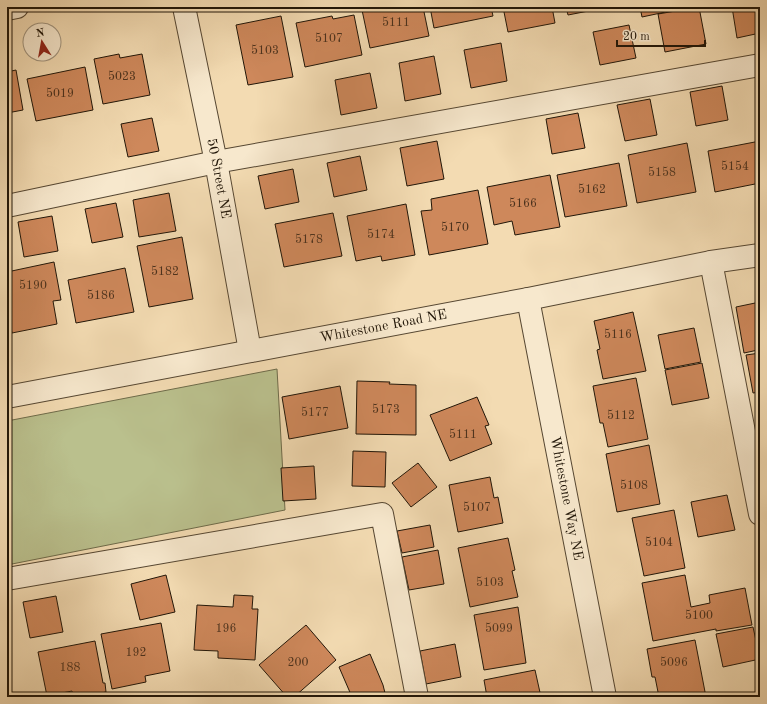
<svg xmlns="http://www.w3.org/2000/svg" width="767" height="704" viewBox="0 0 767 704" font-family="'Old Standard TT',serif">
<rect width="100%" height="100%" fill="#f3dbb2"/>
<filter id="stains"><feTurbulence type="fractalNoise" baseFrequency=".005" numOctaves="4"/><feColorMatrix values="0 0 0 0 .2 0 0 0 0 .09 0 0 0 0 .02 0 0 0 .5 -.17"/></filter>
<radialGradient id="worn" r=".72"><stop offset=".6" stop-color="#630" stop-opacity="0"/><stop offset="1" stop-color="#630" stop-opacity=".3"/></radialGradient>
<!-- green -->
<path fill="#bac08d" stroke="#6e6b4a" d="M277 369 285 510 7 565V421Z"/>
<!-- building -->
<g fill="#ce885b" stroke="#211608">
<path d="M380 7H423L429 36 370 48 362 10Z"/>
<path d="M430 7H491L493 16 434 28Z"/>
<path d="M503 7H552L555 23 508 32Z"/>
<path d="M566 7H609L568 15Z"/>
<path d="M640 7H689L642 17Z"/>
<path d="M699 7 706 44 665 52 658 14Z"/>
<path d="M732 7H760V33L737 38Z"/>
<path d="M354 15 362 55 305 67 296 23 332 16 333 19Z"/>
<path d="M281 16 293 77 248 85 236 25Z"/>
<path d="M629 25 636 58 600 65 593 32Z"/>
<path d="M501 43 507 81 471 88 464 50Z"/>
<path d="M119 54 120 58 142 54 150 95 103 104 94 59Z"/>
<path d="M434 56 441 94 405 101 399 63Z"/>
<path d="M85 67 93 110 36 121 27 79Z"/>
<path d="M16 70 23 110 7 113V72Z"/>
<path d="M370 73 377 108 341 115 335 80Z"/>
<path d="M722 86 728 120 696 126 690 92Z"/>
<path d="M650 99 657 135 625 141 617 105Z"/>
<path d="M578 113 585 148 552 154 546 119Z"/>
<path d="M152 118 159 151 128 157 121 124Z"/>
<path d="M437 141 444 179 407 186 400 148Z"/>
<path d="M760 141V183L715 192 708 151Z"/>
<path d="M687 143 696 192 637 203 628 155Z"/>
<path d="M360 156 367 190 334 197 327 163Z"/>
<path d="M619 163 627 206 565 217 557 175Z"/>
<path d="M293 169 299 202 265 209 258 176Z"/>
<path d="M550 175 560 227 515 235 512 221 494 225 487 187Z"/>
<path d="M478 190 488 244 429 255 421 211 432 210 431 199Z"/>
<path d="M169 193 176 231 139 237 133 200Z"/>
<path d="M116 203 123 237 92 243 85 209Z"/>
<path d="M406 204 415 255 382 261 381 256 356 261 347 216Z"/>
<path d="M333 213 342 256 284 267 275 224Z"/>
<path d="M52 216 58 251 24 257 18 222Z"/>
<path d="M182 237 193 299 149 307 137 246Z"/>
<path d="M54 262 61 300 53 301 57 324 12 333 7 306V272Z"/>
<path d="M125 268 134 312 76 323 68 280Z"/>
<path d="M760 302V339L756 340 758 350 744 353 736 307Z"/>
<path d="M633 312 646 371 603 379 597 350 600 349 594 321Z"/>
<path d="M694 328 701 362 665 369 658 335Z"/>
<path d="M760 353V392L753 393 746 355Z"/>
<path d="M702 363 709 398 672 405 665 370Z"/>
<path d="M636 378 648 439 608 447 603 423H600L593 386Z"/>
<path d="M357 381 390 382 389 384 416 385V435L356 434Z"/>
<path d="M340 386 348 428 289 439 282 397Z"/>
<path d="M477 397 489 425 485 426 492 444 450 461 430 415Z"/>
<path d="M649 445 660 504 617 512 606 454Z"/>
<path d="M353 451 386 452 385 487 352 486Z"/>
<path d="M418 463 437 487 411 507 392 483Z"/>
<path d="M314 466 316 499 283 501 281 468Z"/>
<path d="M490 477 494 498 498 497 503 523 458 532 449 485Z"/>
<path d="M727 495 735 530 698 537 691 502Z"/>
<path d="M674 510 685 568 644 576 632 518Z"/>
<path d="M430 525 434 547 402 553 397 531Z"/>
<path d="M508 538 515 570 512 571 518 597 470 607 458 548Z"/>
<path d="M438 550 444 584 409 590 402 557Z"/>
<path d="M166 575 175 612 140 620 131 584Z"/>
<path d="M685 575 691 607 710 603 709 595 745 588 752 625 716 631V629L653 641 642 583Z"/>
<path d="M234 595 253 596 252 609H258L255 660 218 658V651L194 650 197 605 233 607Z"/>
<path d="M56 596 63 632 30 638 23 602Z"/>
<path d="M518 607 526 663 484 670 474 615Z"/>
<path d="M161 623 170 671 145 676 146 682 112 689 101 634Z"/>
<path d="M306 625 336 660 294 697H287L259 665Z"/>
<path d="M753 627 760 659 723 667 716 634Z"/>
<path d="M695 640 706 697H659L655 677H652L647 649Z"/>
<path d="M95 641 103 683H105L106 692 81 697H73L72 691 47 696 38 652Z"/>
<path d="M455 644 461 677 426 684 420 651Z"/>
<path d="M370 654 383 685 386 697H352L339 667Z"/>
<path d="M535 670 541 697H487L484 680Z"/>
</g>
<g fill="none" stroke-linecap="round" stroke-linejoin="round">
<!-- minor casing -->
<g stroke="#564732" stroke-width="24">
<g id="minor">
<path id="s1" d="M184 7 216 162 250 351"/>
<path d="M7 9 17 7"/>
<path d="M7 206 216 162 760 65"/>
<path d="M711 262 760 514"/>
<path id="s2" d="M528 299 605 697"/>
<path id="s3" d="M7 397 528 299 711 262 760 255"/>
<path d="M7 579 382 514 417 697"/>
</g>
</g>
<!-- minor -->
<use href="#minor" stroke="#f7e8cd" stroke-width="22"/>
</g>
<g text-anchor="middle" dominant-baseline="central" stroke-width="3" stroke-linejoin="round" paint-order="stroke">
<!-- number labels -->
<g font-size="12" fill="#4c321d">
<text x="396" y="23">5111</text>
<text x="329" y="39">5107</text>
<text x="265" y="51">5103</text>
<text x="122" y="77">5023</text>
<text x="60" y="94">5019</text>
<text x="735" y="167">5154</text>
<text x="662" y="173">5158</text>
<text x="592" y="190">5162</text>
<text x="523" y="204">5166</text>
<text x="455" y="228">5170</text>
<text x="381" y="235">5174</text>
<text x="309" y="240">5178</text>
<text x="165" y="272">5182</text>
<text x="33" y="286">5190</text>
<text x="101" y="296">5186</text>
<text x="618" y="335">5116</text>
<text x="386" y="410">5173</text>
<text x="315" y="413">5177</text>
<text x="621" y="416">5112</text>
<text x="463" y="435">5111</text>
<text x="634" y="486">5108</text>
<text x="477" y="508">5107</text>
<text x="659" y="543">5104</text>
<text x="490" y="583">5103</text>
<text x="699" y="616">5100</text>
<text x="226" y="629">196</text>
<text x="499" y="629">5099</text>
<text x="136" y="653">192</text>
<text x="298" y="663">200</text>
<text x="674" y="663">5096</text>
<text x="70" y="668">188</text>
</g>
<!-- street labels -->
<g font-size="14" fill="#211608" stroke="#f7e8cd">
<text stroke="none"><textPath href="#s1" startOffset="175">50 Street NE</textPath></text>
<text stroke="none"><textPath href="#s3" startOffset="383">Whitestone Road NE</textPath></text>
<text stroke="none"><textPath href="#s2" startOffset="203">Whitestone Way NE</textPath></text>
</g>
</g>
<!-- margin -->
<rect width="767" height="704" fill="none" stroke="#f3dbb2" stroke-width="24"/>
<rect x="8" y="8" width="751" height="688" fill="none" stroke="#211608" stroke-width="2"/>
<rect x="12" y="12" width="743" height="680" fill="none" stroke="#211608"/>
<!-- north arrow -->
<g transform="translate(42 42) rotate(349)"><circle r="19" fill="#f7e8cd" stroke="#a1947e"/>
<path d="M0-3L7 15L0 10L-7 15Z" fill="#8f2418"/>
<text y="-6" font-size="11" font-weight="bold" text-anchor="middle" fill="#211608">N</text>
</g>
<!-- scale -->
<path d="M617 40v6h88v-6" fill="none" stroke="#211608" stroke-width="2"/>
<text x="623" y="40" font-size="12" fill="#211608" stroke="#f7e8cd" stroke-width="3" paint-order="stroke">20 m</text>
<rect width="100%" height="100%" filter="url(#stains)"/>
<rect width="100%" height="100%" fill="url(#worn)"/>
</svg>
